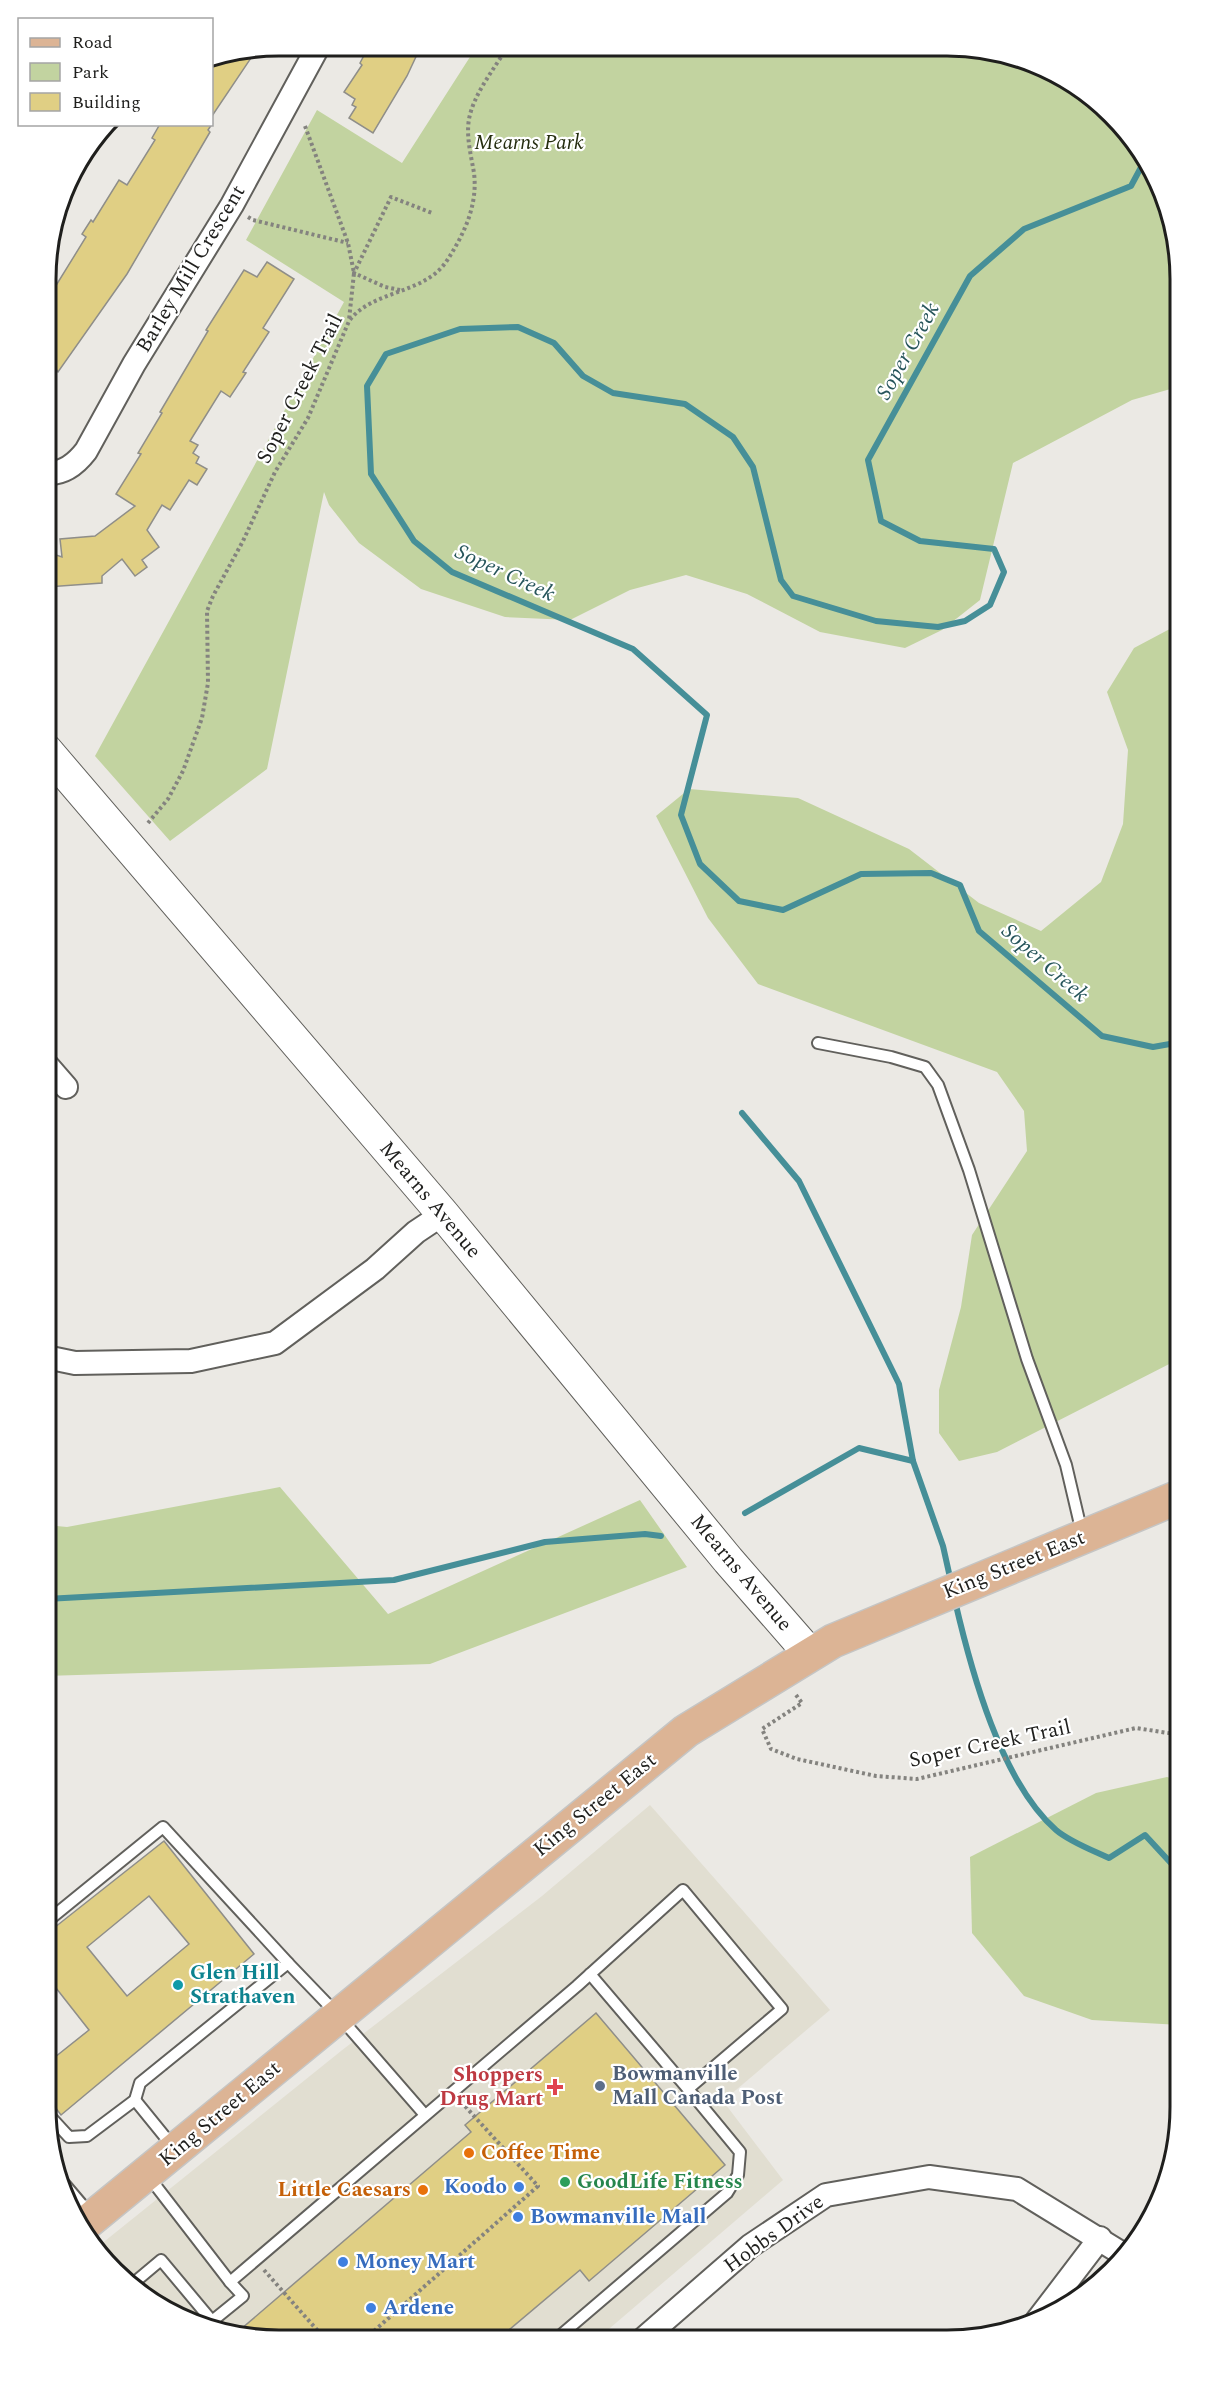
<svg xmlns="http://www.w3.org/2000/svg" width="1226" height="2386" viewBox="0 0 1226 2386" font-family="Spectral,serif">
<rect width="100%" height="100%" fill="#ebe9e4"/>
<!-- built -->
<path fill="#e1ded1" d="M650 1805 830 2010 723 2101 783 2180 596 2340 248 2339 176 2317 125 2283 95 2249 341 2051 542 1896Z"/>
<!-- green -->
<g fill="#c2d3a0">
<path d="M477 46 993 49 1050 69 1102 103 1142 149 1169 204 1181 279V386L1132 400 1013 463 980 600 942 630 905 648 820 632 747 594 686 575 630 590 570 620 505 617 421 589 359 543 329 505 324 492 267 769 170 841 95 756 344 302 246 240 317 110 402 163Z"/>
<path d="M1181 623V1358L997 1452 959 1461 939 1433V1390L961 1307 972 1235 1027 1151 1024 1111 997 1072 758 984 708 918 656 816 689 789 798 798 909 849 979 903 1041 931 1101 882 1123 824 1128 750 1107 692 1134 648Z"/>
<path d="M280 1487 388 1614 640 1500 687 1567 430 1664 45 1676 46 1525 67 1527Z"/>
<path d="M1167 1777 1181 1781 1180 2025 1092 2020 1024 1996 972 1933 970 1857 1096 1793Z"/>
</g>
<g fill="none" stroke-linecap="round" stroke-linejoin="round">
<!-- stream -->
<g stroke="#468f98" stroke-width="6">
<path d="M1146 158 1131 186 1024 229 970 276 868 460 881 521 920 541 994 549 1004 572 990 605 965 621 938 627 876 621 793 596 781 580 753 467 733 437 685 404 613 393 583 376 554 343 518 327 460 329 386 354 367 386 371 474 414 541 452 572 633 649 707 715 681 815 700 864 739 901 783 910 861 874 931 873 960 885 979 931 1102 1036 1153 1047 1181 1042"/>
<path d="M742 1113 799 1181 899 1384 913 1461 943 1546 951 1582"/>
<path d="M745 1513 859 1448 913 1461"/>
<path d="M46 1599 394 1580 545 1542 645 1534 661 1536"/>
<path d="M955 1601C971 1670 1001 1782 1056 1830 1070 1842 1092 1850 1109 1858L1145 1835 1181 1874"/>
</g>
</g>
<!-- building -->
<g fill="#e0cf84" stroke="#8f8e89" stroke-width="1.5" fill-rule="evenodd">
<path d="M369 46H421L407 76 373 133 349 118 356 107 352 105 355 99 344 92 362 65 360 63Z"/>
<path d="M257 49 212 116V58Z"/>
<path d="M160 124H212L208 130 210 132 127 274 58 372 47 356V300L86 237 82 234 91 220 93 222 119 180 127 185 155 140 152 138Z"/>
<path d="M267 262 294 279 263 328 269 332 243 372 246 373 230 397 221 391 190 441 198 445 193 453 199 457 196 463 207 469 197 485 189 480 170 510 162 505 147 530 159 547 142 560 147 567 135 576 122 559 102 576V583L47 587V552L62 557 60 539 95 536 135 506 116 494 141 454 138 453 162 413 160 412 208 331 206 330 244 270 257 277Z"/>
<path d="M164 1841 254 1954 61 2115 45 2094V2065L89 2030 45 1974V1935ZM149 1896 189 1944 127 1996 87 1947Z"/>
<path d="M596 2013 725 2165 589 2281 580 2270 497 2340 248 2339 234 2335 471 2132 465 2125Z"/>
</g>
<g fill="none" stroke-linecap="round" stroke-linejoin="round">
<!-- lane casing -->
<g stroke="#61605c" stroke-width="14">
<g id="lane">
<path d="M818 1043 891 1057 925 1067 938 1085 969 1170 1027 1359 1066 1465 1082 1533"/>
<path d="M45 1923 163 1827 288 1963"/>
<path d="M590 1974 688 2089"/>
<path d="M135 2100 174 2148"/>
<path d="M46 2112 69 2137 87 2136 135 2100 140 2083 288 1963 338 2015 425 2115"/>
<path d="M149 2177 230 2282"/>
<path d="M130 2286 161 2260 212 2321"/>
<path d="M206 2326 243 2296 230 2282 577 1986 683 1890 782 2009 688 2089 740 2152 738 2175 727 2193 555 2340"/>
</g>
</g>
<!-- street casing -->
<g stroke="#61605c" stroke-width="26">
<g id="street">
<path d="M47 473C64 474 76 464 86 451L134 364 232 205 319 45"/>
<path d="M46 1064 66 1087"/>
<path d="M46 1357 75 1363 191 1361 275 1343 375 1269 416 1232 443 1214"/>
<path d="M60 2188 88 2221"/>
<path d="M1036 2322 1100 2238"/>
<path d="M642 2340 750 2246 826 2195 929 2177 1017 2189 1126 2256"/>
</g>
</g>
<!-- secondary casing -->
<g stroke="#61605c" stroke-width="34">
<path id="secondary" d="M46 750 443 1214 728 1560 810 1654"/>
</g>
<!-- primary casing -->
<g stroke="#c5c5c4" stroke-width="36">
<path id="primary" d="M80 2228 686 1731 833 1641 1181 1496"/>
</g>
<!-- path -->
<g stroke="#84837f" stroke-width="4" stroke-dasharray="3 3" stroke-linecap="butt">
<path d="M305 126 348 243 354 273 349 320"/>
<path d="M248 217 253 220 348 243"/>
<path d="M400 290 385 287 354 273 391 197 432 213"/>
<path d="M148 823 168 799 183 771 202 718 208 683 207 611 213 596 243 541 275 472 308 418 349 321C373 289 426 295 448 259 464 234 478 205 474 173 471 155 466 137 469 119 474 93 495 68 508 46"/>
<path d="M796 1695 802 1703 762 1729 771 1749 797 1759 876 1776 917 1779 1136 1728 1181 1735"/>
<path d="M264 2270 325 2339"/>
<path d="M365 2339 538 2186 463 2104"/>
</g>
<!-- lane -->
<use href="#lane" stroke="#fff" stroke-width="10"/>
<!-- street -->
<use href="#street" stroke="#fff" stroke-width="22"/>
<!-- secondary -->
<use href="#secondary" stroke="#fff" stroke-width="32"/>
<!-- primary -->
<use href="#primary" stroke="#dcb495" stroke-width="33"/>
</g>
<!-- markers -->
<circle fill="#0f9aa8" stroke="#fff" stroke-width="2" cx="178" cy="1985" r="6"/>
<circle fill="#5c6f8a" stroke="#fff" stroke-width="2" cx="600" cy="2086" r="6"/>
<path fill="#e0444e" stroke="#fff" stroke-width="2" d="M552 2078h6v6h6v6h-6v6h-6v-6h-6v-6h6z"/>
<g fill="#e8710a" stroke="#fff" stroke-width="2">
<circle cx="469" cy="2153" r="6"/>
<circle cx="423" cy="2190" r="6"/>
</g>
<circle fill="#2e9e5b" stroke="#fff" stroke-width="2" cx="565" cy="2182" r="6"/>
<g fill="#3f7fe0" stroke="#fff" stroke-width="2">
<circle cx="519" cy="2187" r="6"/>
<circle cx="518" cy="2217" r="6"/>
<circle cx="343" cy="2262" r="6"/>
<circle cx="371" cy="2308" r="6"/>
</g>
<g text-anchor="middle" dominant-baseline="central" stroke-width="4.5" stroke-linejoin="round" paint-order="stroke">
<!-- park labels -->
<g font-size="21" font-style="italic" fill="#252d0f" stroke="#fff">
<text x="529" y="143">Mearns Park</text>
</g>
<!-- street labels -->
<g font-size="21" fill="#1f1f1d" stroke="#fff">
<text transform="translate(191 269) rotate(-59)">Barley Mill Crescent</text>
<text transform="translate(300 389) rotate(-63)">Soper Creek Trail</text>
<text transform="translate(430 1200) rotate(50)">Mearns Avenue</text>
<text transform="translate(1014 1565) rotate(-22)">King Street East</text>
<text transform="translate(741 1573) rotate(50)">Mearns Avenue</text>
<text transform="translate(990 1744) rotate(-12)">Soper Creek Trail</text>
<text transform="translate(595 1805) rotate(-39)">King Street East</text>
<text transform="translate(220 2114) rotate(-40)">King Street East</text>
<text transform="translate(774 2234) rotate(-36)">Hobbs Drive</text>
</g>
<!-- culture labels -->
<g font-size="21" font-weight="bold" fill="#0d838f" stroke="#fff" text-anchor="start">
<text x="190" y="1973">Glen Hill<tspan x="190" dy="24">Strathaven</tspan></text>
</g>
<!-- service labels -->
<g font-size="21" font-weight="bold" fill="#4e5e75" stroke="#fff" text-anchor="start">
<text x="612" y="2074">Bowmanville<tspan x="612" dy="24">Mall Canada Post</tspan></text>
</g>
<!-- health labels -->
<g font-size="21" font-weight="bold" fill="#be3a42" stroke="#fff" text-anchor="end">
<text x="543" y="2075">Shoppers<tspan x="543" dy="24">Drug Mart</tspan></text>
</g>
<!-- food labels -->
<g font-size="21" font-weight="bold" fill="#c56008" stroke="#fff" text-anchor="start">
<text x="481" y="2153">Coffee Time</text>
<text x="411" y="2190" text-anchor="end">Little Caesars</text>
</g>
<!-- leisure labels -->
<g font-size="21" font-weight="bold" fill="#27864d" stroke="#fff" text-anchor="start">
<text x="577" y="2182">GoodLife Fitness</text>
</g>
<!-- shop labels -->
<g font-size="21" font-weight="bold" fill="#366cbe" stroke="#fff" text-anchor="start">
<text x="507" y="2187" text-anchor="end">Koodo</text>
<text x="530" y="2217">Bowmanville Mall</text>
<text x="355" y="2262">Money Mart</text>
<text x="383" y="2308">Ardene</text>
</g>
<!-- water labels -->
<g font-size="22" font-style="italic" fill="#27555b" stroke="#fff">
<text transform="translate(908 351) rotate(-61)">Soper Creek</text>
<text transform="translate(505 573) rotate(25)">Soper Creek</text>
<text transform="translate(1045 963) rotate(41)">Soper Creek</text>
</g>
</g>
<!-- crop -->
<path d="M0 0H1226V2386H0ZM279 56H947A223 223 0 0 1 1170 279V2107A223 223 0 0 1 947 2330H279A223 223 0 0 1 56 2107V279A223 223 0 0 1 279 56Z" fill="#fff" fill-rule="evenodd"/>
<path fill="none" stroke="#1f1f1d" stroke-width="3" d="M279 56H947A223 223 0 0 1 1170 279V2107A223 223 0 0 1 947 2330H279A223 223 0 0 1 56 2107V279A223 223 0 0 1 279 56Z"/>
<!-- legend -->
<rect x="18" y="18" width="195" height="108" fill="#ffffff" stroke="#a5a5a5" stroke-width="1.5"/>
<rect x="30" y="38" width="30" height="9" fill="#dcb495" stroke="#a5a5a5" stroke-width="1.5"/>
<text x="72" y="48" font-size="18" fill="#1f1f1d">Road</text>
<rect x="30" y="63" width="30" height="18" fill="#c2d3a0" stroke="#a5a5a5" stroke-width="1.5"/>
<text x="72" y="78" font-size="18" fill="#1f1f1d">Park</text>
<rect x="30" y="93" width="30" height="18" fill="#e0cf84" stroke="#a5a5a5" stroke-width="1.5"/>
<text x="72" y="108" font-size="18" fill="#1f1f1d">Building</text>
</svg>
